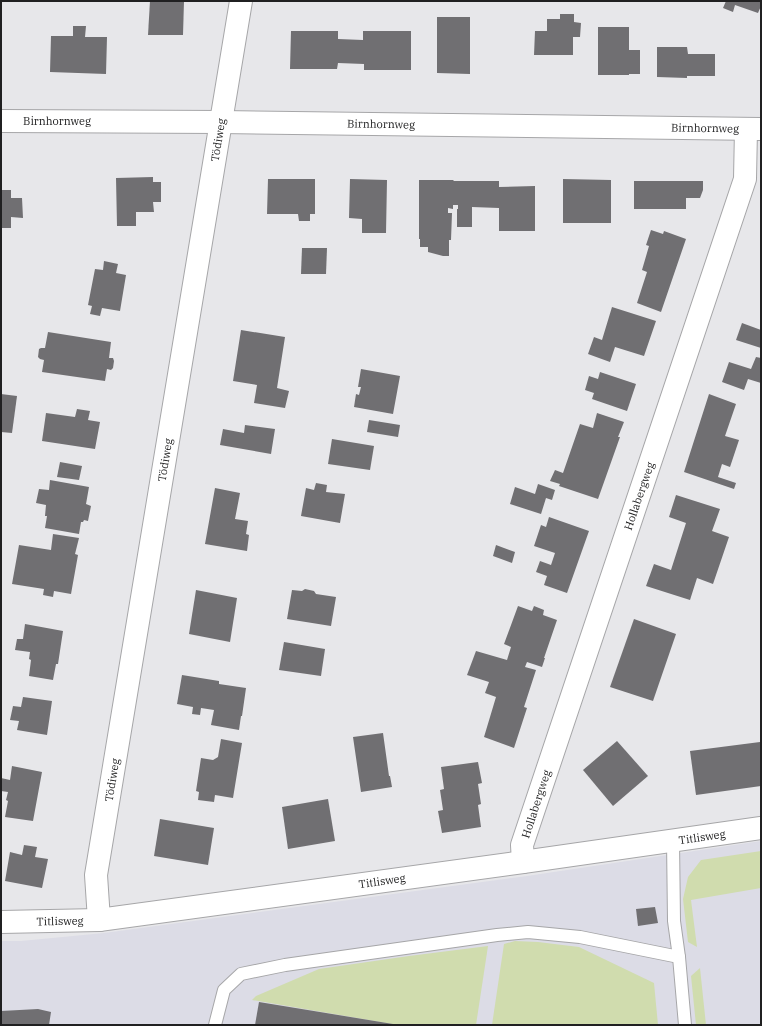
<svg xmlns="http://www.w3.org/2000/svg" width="762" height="1026" viewBox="0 0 762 1026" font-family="'IBM Plex Serif',serif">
<rect width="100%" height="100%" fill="#e7e7ea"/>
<!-- built -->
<path fill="#dcdce6" d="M761 841V1025H1V941H21L104 933 527 876Z"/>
<!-- green -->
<g fill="#d0dcae">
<path d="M761 851V888L691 900 697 947 688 942 683 899 688 877 701 860Z"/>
<path d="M515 941 538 942 579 947 654 983 658 1025H492L504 944Z"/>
<path d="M488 946 476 1025H398L252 1000 256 996 319 969 409 956Z"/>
<path d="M700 968 706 1025H696L691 976Z"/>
</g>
<!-- building -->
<g fill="#706f72">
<path d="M150 1H184L183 35H148Z"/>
<path d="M726 1H761V6L758 13 735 5 733 12 723 8Z"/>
<path d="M560 14H574V22L581 23 580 37H573V55H534L535 31H547V19H560Z"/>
<path d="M437 17H470V74L437 73Z"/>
<path d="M73 26H86L85 37H107L106 74 50 72 51 36H73Z"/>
<path d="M598 27H629V50H640V74H629V75H598Z"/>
<path d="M291 31H338V39L363 40V31H411V70H364V64L338 63 337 69H290Z"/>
<path d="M657 47H687L688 54H715V76H687V78L657 77Z"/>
<path d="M153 177V182H161V202H153L154 212H136V226H117L116 178Z"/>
<path d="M268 179H315V214H310V221H299L298 214H267Z"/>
<path d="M350 179 387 180 386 233H362V219L349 218Z"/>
<path d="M563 179 611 180V223H563Z"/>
<path d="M419 180H453L454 181H499V187L535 186V231H499V208L472 207V227H457V209H458V205H453V209L448 208V213H452L451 240H449V256H443L428 252V247H420V239H419Z"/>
<path d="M634 181H703V190L700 198H686V209H634Z"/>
<path d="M1 190H11V198H22L23 218 11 217V228H1Z"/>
<path d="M651 230 663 234 664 231 686 239 661 312 637 303 647 272 642 270 649 246 646 245Z"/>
<path d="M302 248H327L326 274H301Z"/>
<path d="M104 261 118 264 116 273 126 275 120 311 102 308 100 316 90 314 92 306 88 305 95 269 103 270Z"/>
<path d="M612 307 656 321 644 356 615 347 610 362 588 354 594 337 602 340Z"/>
<path d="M742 323 761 330V348L736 340Z"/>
<path d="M241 330 285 337 277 388 289 391 285 408 254 403 257 385 233 381Z"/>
<path d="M48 332 111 342 109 358H113L114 361 113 368 111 370 107 369 105 381 42 372 44 360 40 359 38 357 39 349 41 348H45Z"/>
<path d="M756 357 761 358V383L748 379 744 390 722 382 729 362 751 369Z"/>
<path d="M361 369 400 376 393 414 354 407 356 394 359 395 361 387H358Z"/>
<path d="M600 372 636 384 627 411 592 399 594 393 585 390 589 376 598 379Z"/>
<path d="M1 394 17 396 12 433 1 432Z"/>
<path d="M709 394 736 404 725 436 739 440 730 467 722 464 718 477 736 483 734 489 684 472Z"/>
<path d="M77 409 90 411 88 420 100 422 95 449 42 441 46 413 75 417Z"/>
<path d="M597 413 624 422 618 437H620L598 499 559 486 560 484 550 481 555 470 563 473 580 424 593 428Z"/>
<path d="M369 420 400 425 398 437 367 432Z"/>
<path d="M245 425 275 429 271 454 220 445 223 429 244 433Z"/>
<path d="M332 439 374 446 370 470 328 464Z"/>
<path d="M60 462 82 466 79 480 57 477Z"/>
<path d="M50 480 89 487 86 504 91 506 88 521 84 520 83 522H81L79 534 45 528 47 516H45L46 505 36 503 39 489 49 490Z"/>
<path d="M316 483 327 485 326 492 345 494 340 523 301 516 306 488 314 490Z"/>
<path d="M538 484 555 490 552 500 546 498 541 514 510 504 515 487 535 494Z"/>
<path d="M215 488 240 493 235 519 248 521 246 534 249 535 247 551 205 544Z"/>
<path d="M676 495 720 509 712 531 729 537 713 584 697 578 690 600 646 586 654 564 671 570 686 523 669 517Z"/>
<path d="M549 517 589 531 567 593 544 585 547 576 536 572 540 561 551 565 555 553 534 546 541 525 546 527Z"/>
<path d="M53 534 79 538 75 554 78 555 71 594 54 591 53 597 43 595 44 589 12 584 19 545 51 550Z"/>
<path d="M496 545 515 552 512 563 493 556Z"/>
<path d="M305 589 314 591 316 594 336 597 331 626 287 619 292 590 302 591Z"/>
<path d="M196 590 237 598 230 642 189 634Z"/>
<path d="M518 606 532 611 534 606 544 610 543 615 557 620 544 658H545L542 667 527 662 525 667 536 670 524 707 527 708 514 748 484 737 496 697 485 693 489 682 467 675 476 651 507 660 511 647 504 644Z"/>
<path d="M634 619 676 634 653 701 610 687Z"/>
<path d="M25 624 63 631 58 664H56L53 680 29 676 31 660 29 659 30 652 15 650 17 639H23Z"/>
<path d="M284 642 325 649 321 676 279 670Z"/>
<path d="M182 675 219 681V684L246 688 242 716H241L239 730 211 725 214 710 201 708 200 715 192 714 193 707 177 704Z"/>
<path d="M23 697 52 701 47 735 17 730 19 721 10 720 13 706 21 707Z"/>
<path d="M383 733 389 776H390L392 787 361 792 353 737Z"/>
<path d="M221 739 242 743 233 798 215 795 214 802 198 800 199 792 196 791 201 758 213 760 218 757Z"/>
<path d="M617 741 648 776 613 806 583 770Z"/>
<path d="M760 742 761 786 696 795 690 751Z"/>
<path d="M478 762 482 783 478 784 481 804 478 805 481 827 442 833 438 811 443 810 440 790 444 789 441 767Z"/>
<path d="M12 766 42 772 33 821 5 817 8 801 6 800 8 792 1 791V778L10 780Z"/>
<path d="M328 799 335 841 288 849 282 807Z"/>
<path d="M160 819 214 828 208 865 154 856Z"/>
<path d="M24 845 37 847 35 857 48 859 42 888 5 881 10 852 22 855Z"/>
<path d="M655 907 658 923 638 926 636 909Z"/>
<path d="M259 1002 393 1024V1025H255Z"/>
<path d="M38 1009 51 1012 49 1025H1V1011Z"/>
</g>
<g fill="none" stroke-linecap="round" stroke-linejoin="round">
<!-- service casing -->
<g stroke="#a6a6a8" stroke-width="14">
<g id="service">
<path d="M673 841 674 921 679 957 685 1025"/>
<path d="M215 1025 224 990 241 974 285 965 497 935 528 932 580 937 679 957"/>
</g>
</g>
<!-- minor casing -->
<g stroke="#a6a6a8" stroke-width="24">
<g id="minor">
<path d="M1 121 221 122 760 129"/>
<path d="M523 862 522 845 745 179 746 129"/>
<path d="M99 920 96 875 241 1"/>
<path d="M1 922 99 920 523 862 761 828"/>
</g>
</g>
<!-- service -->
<use href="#service" stroke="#fff" stroke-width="12"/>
<!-- minor -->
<use href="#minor" stroke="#fff" stroke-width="22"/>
</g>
<g text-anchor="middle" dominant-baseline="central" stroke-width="3.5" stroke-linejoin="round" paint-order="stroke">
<!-- street labels -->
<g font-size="11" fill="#202021" stroke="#fff">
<text x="57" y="121">Birnhornweg</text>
<text transform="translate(381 124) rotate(1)">Birnhornweg</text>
<text transform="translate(705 128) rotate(1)">Birnhornweg</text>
<text transform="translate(218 140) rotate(-81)">Tödiweg</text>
<text transform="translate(165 460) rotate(-81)">Tödiweg</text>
<text transform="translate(639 496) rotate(-71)">Hollabergweg</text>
<text transform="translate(112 780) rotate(-81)">Tödiweg</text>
<text transform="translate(536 804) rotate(-72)">Hollabergweg</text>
<text transform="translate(702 837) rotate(-8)">Titlisweg</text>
<text transform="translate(382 881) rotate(-8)">Titlisweg</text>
<text transform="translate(60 921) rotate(-1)">Titlisweg</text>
</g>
</g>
<!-- border -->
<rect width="762" height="1026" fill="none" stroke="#202021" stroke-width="4"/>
</svg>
